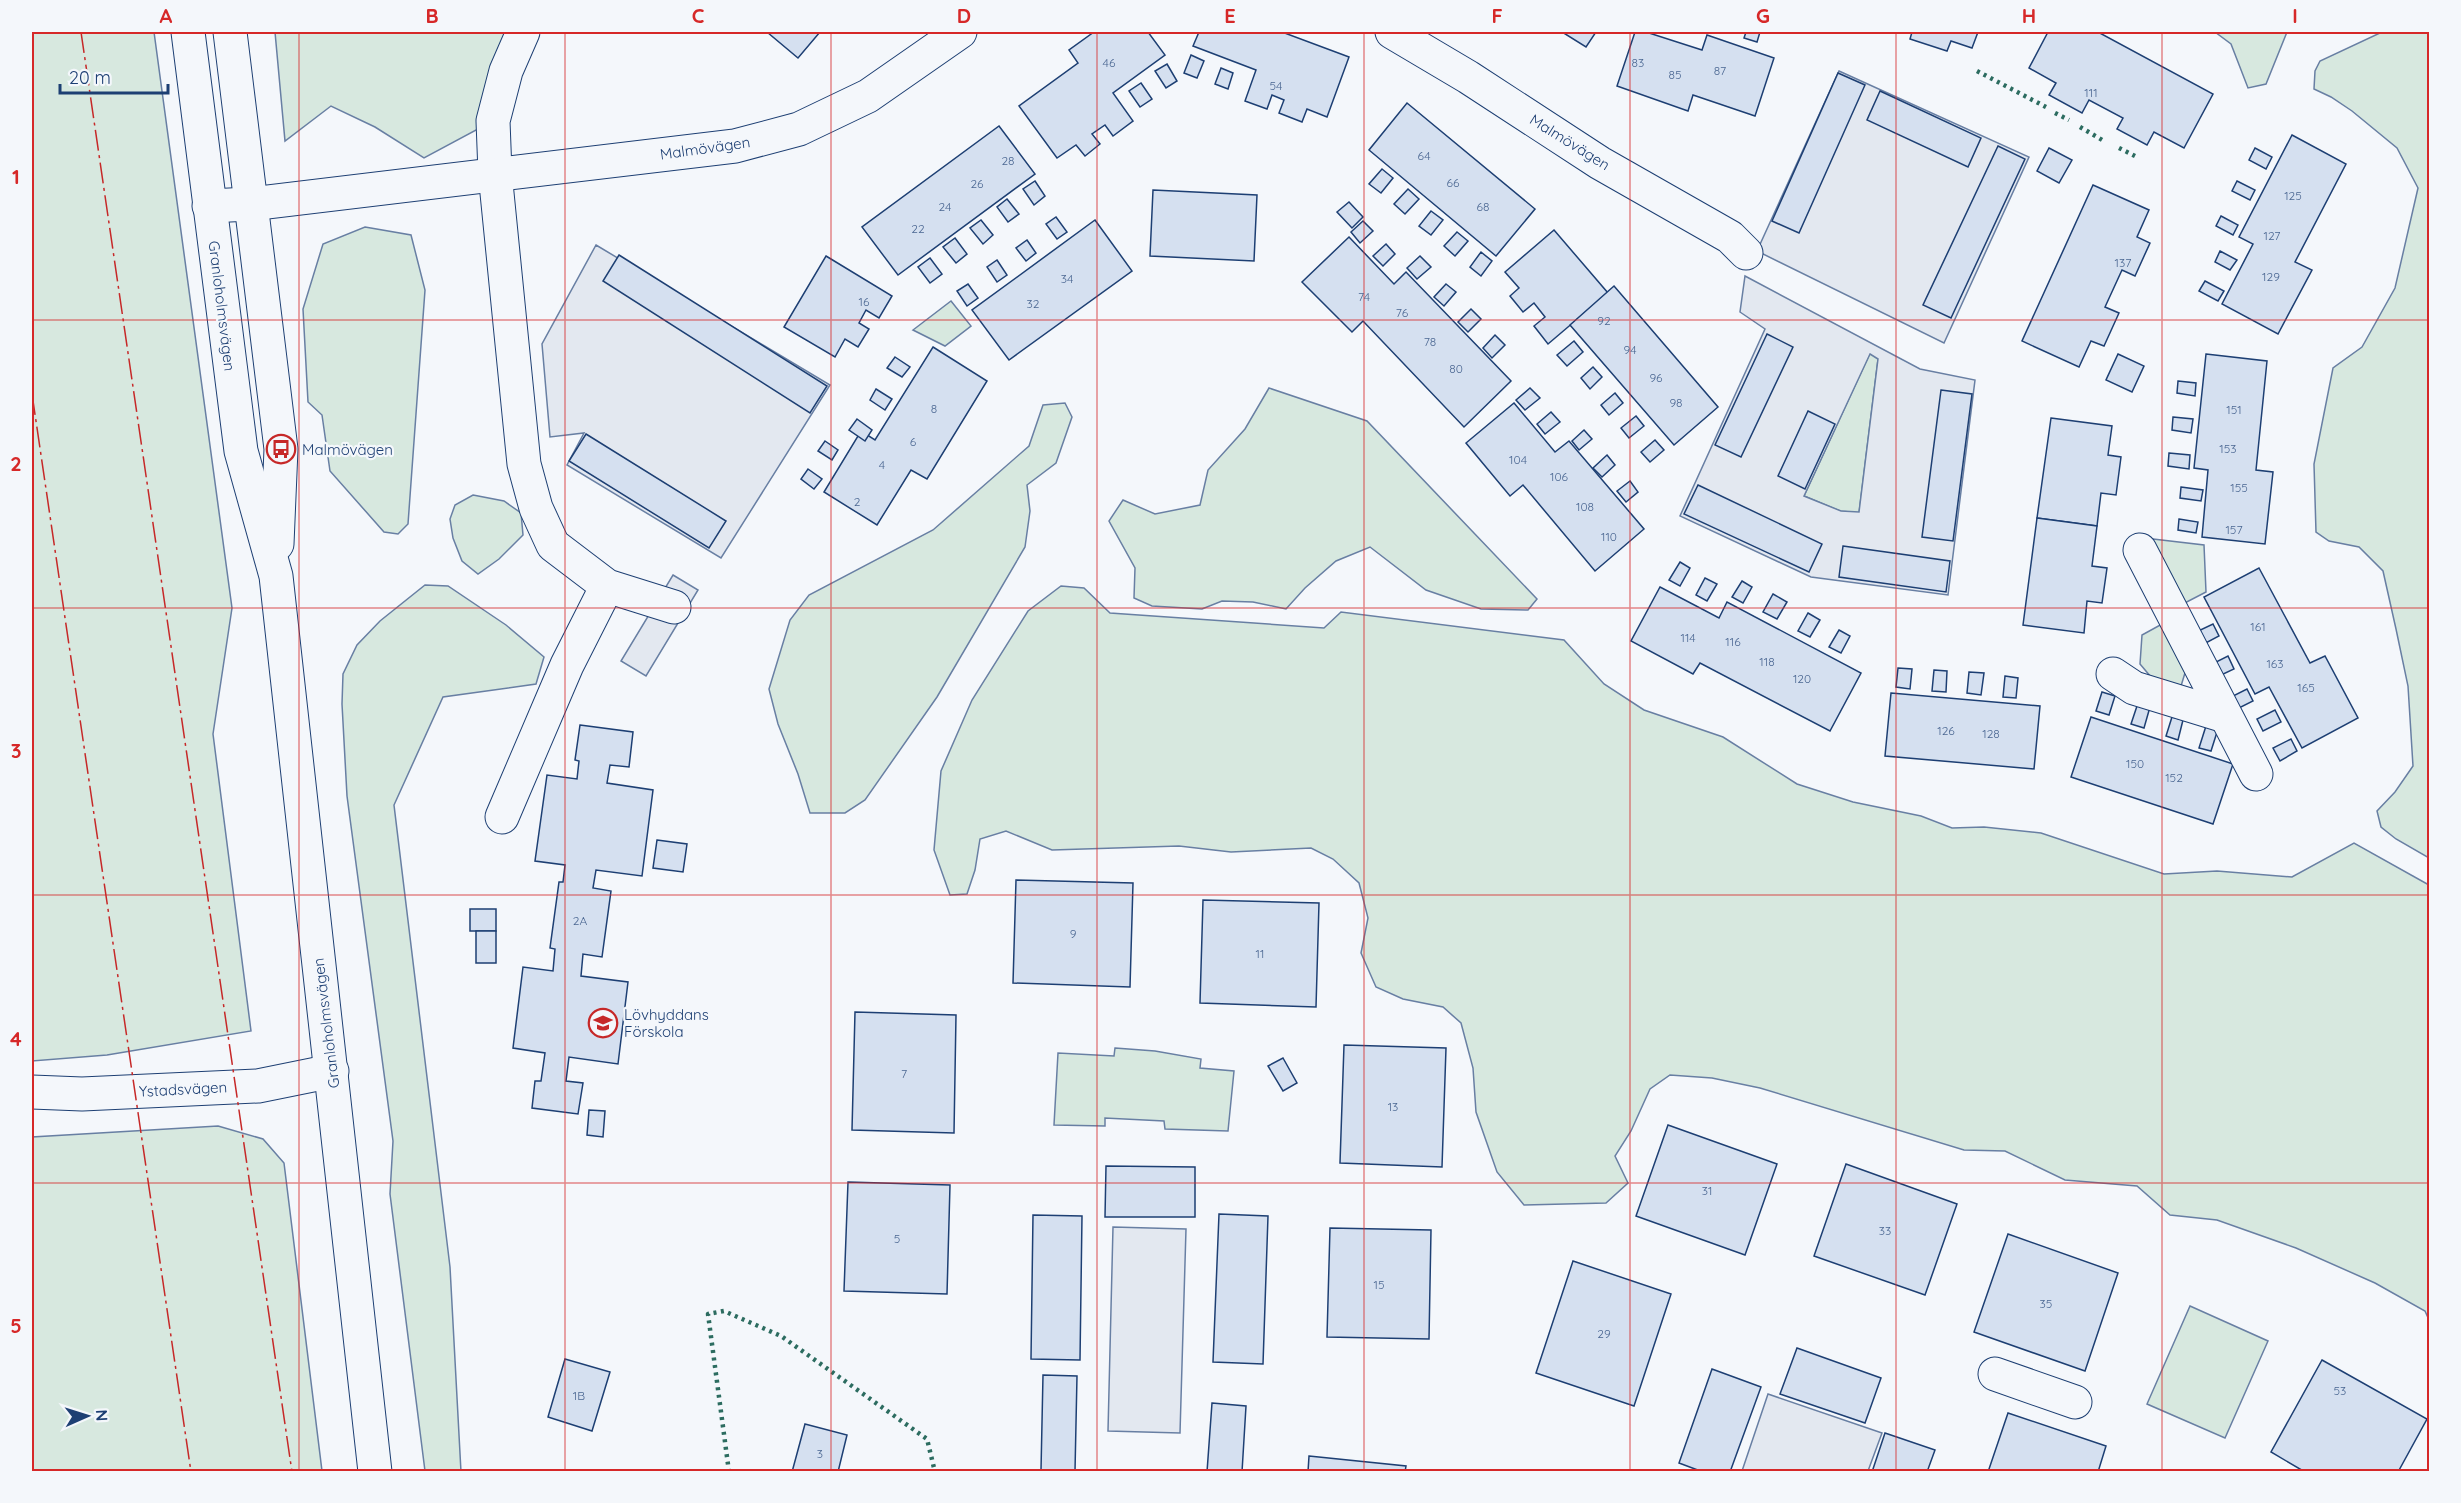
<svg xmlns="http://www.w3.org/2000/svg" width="2461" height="1503" viewBox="0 0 2461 1503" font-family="Quicksand,sans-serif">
<rect width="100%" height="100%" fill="#f4f7fb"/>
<!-- green -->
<g fill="#d7e8df" stroke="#687fa3" stroke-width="1.5">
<path d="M32 32H154L232 608 213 734 251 1031 107 1055 32 1061Z"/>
<path d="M275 32H526L493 121 424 158 375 127 331 106 285 141Z"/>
<path d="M2215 32H2287L2266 84 2248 88 2231 44Z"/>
<path d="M2382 32H2429V858L2396 839 2381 827 2377 811 2395 792 2413 766 2408 686 2396 629 2383 571 2359 547 2329 541 2316 532 2314 464 2333 368 2362 347 2395 288 2418 188 2397 148 2352 111 2331 97 2314 89 2315 71 2320 61Z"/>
<path d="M365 227 411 235 425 290 408 524 398 534 384 532 330 471 322 415 308 402 303 309 323 244Z"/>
<path d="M951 301 971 326 945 346 913 330Z"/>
<path d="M1870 353 1878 359 1859 513 1840 511 1804 496Z"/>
<path d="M1269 388 1367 421 1537 599 1528 610 1481 609 1426 590 1370 547 1336 561 1305 588 1286 609 1253 602 1222 601 1202 609 1152 606 1134 598 1135 568 1109 521 1123 500 1155 514 1200 505 1208 470 1245 429Z"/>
<path d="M1065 403 1072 417 1056 463 1027 485 1030 511 1025 547 937 697 865 800 845 813H810L798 774 778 724 769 689 790 620 809 595 933 530 1029 446 1043 405Z"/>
<path d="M473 495 504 501 521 513 523 535 499 559 478 574 462 561 453 538 450 519 455 505Z"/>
<path d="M2153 539 2204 545 2206 592 2181 605 2153 549Z"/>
<path d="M425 585 448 586 506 625 544 657 536 684 443 697 394 805 450 1267 461 1472 425 1471 390 1194 393 1141 347 796 342 704 343 674 357 645 380 621Z"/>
<path d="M1061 586 1084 588 1110 613 1324 628 1341 612 1564 640 1604 684 1644 710 1723 737 1797 784 1853 802 1921 816 1952 828 1984 827 2041 833 2164 874 2217 871 2292 877 2354 843 2429 885V1320L2425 1311 2375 1283 2296 1248 2217 1220 2170 1215 2137 1186 2065 1180 2005 1151 1964 1150 1760 1088 1712 1078 1670 1075 1650 1089 1631 1131 1615 1156 1628 1183 1606 1203 1524 1205 1497 1172 1476 1112 1473 1068 1461 1023 1443 1007 1403 999 1376 987 1361 953 1368 918 1359 883 1333 859 1311 848 1231 852 1179 846 1052 850 1006 831 980 839 975 870 967 894 950 895 934 850 941 771 972 700 1028 611Z"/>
<path d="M2162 624 2188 663 2181 686 2151 677 2140 664 2142 635Z"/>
<path d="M1115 1048 1155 1051 1201 1059 1200 1068 1234 1071 1228 1131 1165 1129 1164 1121 1105 1118V1126L1054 1125 1058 1053 1114 1056Z"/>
<path d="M218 1126 263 1139 284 1163 322 1471H32V1137Z"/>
<path d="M2190 1306 2268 1341 2225 1438 2147 1404Z"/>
</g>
<!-- parking -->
<g fill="#e3e8f0" stroke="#687fa3" stroke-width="1.5" fill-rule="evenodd">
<path d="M1839 71 2029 157 1944 343 1757 251Z"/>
<path d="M596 245 830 385 721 558 567 465 584 433 550 437 542 344Z"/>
<path d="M1745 276 1920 369 1975 380 1948 595 1811 577 1680 516 1765 329 1740 312ZM1870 354 1878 359 1859 512 1841 511 1804 496Z"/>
<path d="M673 575 698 590 646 676 621 661Z"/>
<path d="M1113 1227 1186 1229 1180 1433 1108 1431Z"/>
<path d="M1768 1394 1882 1433 1868 1471H1742Z"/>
</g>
<!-- building -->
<g fill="#d5e0f0" stroke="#1d3f73" stroke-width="1.5">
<path d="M767 32H820L798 58Z"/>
<path d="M1094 32H1148L1165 55 1113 93 1133 121 1113 136 1105 125 1092 134 1100 144 1085 156 1076 145 1057 158 1019 106 1078 63 1069 50Z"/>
<path d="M1199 32H1282L1349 57 1327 117 1307 109 1302 122 1279 113 1284 100 1272 95 1267 109 1245 101 1256 70 1193 46Z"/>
<path d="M1562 32H1596L1586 47Z"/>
<path d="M1635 32H1646L1702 50 1707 35 1774 58 1755 116 1693 95 1688 111 1617 86Z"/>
<path d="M1746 32H1760L1757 42 1744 38Z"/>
<path d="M1912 32H1978L1972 48 1951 41 1947 51 1910 39Z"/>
<path d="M2048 32H2098L2213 94 2184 148 2154 132 2147 145 2117 129 2123 118 2089 100 2082 113 2049 95 2056 83 2029 68Z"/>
<path d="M1191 55 1204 61 1197 78 1184 73Z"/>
<path d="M1167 64 1177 81 1166 88 1155 71Z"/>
<path d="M1221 68 1233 73 1228 89 1215 84Z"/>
<path d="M1838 73 1865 85 1799 233 1772 221Z"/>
<path d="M1141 83 1152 99 1140 107 1129 91Z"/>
<path d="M1880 91 1981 138 1968 167 1867 120Z"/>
<path d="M1407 103 1535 209 1496 256 1369 150Z"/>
<path d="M999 126 1035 174 898 275 862 227Z"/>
<path d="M2292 135 2346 164 2295 262 2312 270 2278 334 2222 304 2253 244 2239 237Z"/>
<path d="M1998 146 2025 159 1951 318 1923 305Z"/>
<path d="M2049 148 2072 160 2059 183 2037 171Z"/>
<path d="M2255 148 2272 157 2266 169 2249 160Z"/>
<path d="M1382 169 1393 178 1381 193 1369 184Z"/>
<path d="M1035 181 1045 196 1034 205 1023 189Z"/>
<path d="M2237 181 2255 190 2250 200 2232 191Z"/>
<path d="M2093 185 2149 210 2137 237 2150 243 2135 276 2122 270 2105 307 2119 313 2104 346 2091 341 2079 367 2022 341Z"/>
<path d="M1408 189 1419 199 1405 214 1394 204Z"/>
<path d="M1153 190 1257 195 1254 261 1150 256Z"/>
<path d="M1007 199 1019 214 1008 222 997 207Z"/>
<path d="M1349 202 1363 217 1352 228 1337 212Z"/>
<path d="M1431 211 1443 220 1431 235 1419 226Z"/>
<path d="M2221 216 2238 225 2233 235 2216 226Z"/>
<path d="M1056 217 1067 232 1057 239 1046 224Z"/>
<path d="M981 220 993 235 983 244 970 228Z"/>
<path d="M1095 220 1132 271 1009 360 972 310Z"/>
<path d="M1363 221 1373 231 1360 243 1351 232Z"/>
<path d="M1554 230 1608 293 1548 344 1534 326 1545 317 1534 303 1523 312 1510 296 1519 288 1505 272Z"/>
<path d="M1457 232 1468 241 1455 256 1444 246Z"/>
<path d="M1349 237 1394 284 1406 272 1511 381 1464 427 1363 321 1352 332 1302 282Z"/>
<path d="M955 238 967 254 956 263 943 247Z"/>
<path d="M1027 240 1036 253 1026 261 1016 248Z"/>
<path d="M1386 244 1395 254 1383 266 1373 256Z"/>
<path d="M2220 251 2237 260 2230 270 2215 262Z"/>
<path d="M1481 252 1492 261 1481 276 1470 267Z"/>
<path d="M619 255 827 386 810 413 603 281Z"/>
<path d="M826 256 892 296 879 318 866 310 859 323 869 329 858 347 845 339 835 357 784 327Z"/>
<path d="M1420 256 1431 267 1417 279 1407 268Z"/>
<path d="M930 258 942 274 930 283 918 267Z"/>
<path d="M997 260 1007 275 997 282 987 267Z"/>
<path d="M2205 281 2224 291 2218 301 2199 291Z"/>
<path d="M968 284 978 298 967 306 957 291Z"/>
<path d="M1446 284 1456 292 1444 306 1434 297Z"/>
<path d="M1614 286 1718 407 1674 445 1570 325Z"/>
<path d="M1471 309 1481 319 1468 332 1458 322Z"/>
<path d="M1767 334 1793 347 1741 457 1715 445Z"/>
<path d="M1495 335 1505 345 1492 358 1483 348Z"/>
<path d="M1574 341 1583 352 1567 366 1557 355Z"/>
<path d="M933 347 987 381 927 479 911 470 877 525 824 492 861 431 875 440Z"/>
<path d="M2118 354 2144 366 2132 392 2106 380Z"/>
<path d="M2206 354 2267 361 2256 470 2273 472 2265 544 2202 537 2208 470 2194 468Z"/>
<path d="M895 357 910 367 902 377 887 368Z"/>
<path d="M1593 367 1602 377 1590 389 1581 378Z"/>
<path d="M2178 381 2196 383 2195 396 2177 393Z"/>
<path d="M1530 388 1540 398 1525 410 1516 400Z"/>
<path d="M876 389 892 399 885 410 870 400Z"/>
<path d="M1941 390 1972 394 1953 541 1922 537Z"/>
<path d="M1615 393 1623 403 1609 415 1601 405Z"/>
<path d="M1514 403 1555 452 1569 441 1644 529 1595 571 1523 485 1510 496 1466 443Z"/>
<path d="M1808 411 1835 424 1805 489 1778 476Z"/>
<path d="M1551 412 1560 422 1545 434 1537 424Z"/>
<path d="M1636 416 1644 426 1629 438 1621 428Z"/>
<path d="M2173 417 2193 419 2191 433 2172 430Z"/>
<path d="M2051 418 2112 426 2108 455 2121 457 2116 495 2101 493 2097 526 2037 518Z"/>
<path d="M857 419 872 430 865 441 849 430Z"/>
<path d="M1584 430 1592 439 1579 450 1572 441Z"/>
<path d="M586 434 726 521 709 548 569 461Z"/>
<path d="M1655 440 1664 450 1650 462 1641 452Z"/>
<path d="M825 441 838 450 832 460 818 451Z"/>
<path d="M2169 453 2190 455 2189 469 2168 466Z"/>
<path d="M1607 455 1615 465 1602 477 1593 468Z"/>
<path d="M808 469 822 479 814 489 801 479Z"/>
<path d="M1630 481 1638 492 1626 502 1617 491Z"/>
<path d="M1698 485 1822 544 1809 572 1684 514Z"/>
<path d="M2181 487 2203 490 2201 501 2180 498Z"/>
<path d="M2037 518 2097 526 2092 566 2107 568 2102 603 2087 601 2084 633 2023 625Z"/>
<path d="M2179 519 2198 522 2196 533 2178 530Z"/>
<path d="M1843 546 1950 561 1946 592 1839 577Z"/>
<path d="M1680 562 1690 568 1680 586 1669 580Z"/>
<path d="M2259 568 2310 663 2325 656 2358 718 2302 748 2269 687 2255 694 2204 597Z"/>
<path d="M1705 578 1717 584 1707 601 1696 595Z"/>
<path d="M1742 581 1752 587 1743 603 1732 597Z"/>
<path d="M1660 587 1719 618 1727 602 1861 673 1830 731 1700 663 1693 674 1631 641Z"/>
<path d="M1773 594 1787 602 1777 619 1763 612Z"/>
<path d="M1808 613 1820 620 1810 637 1798 631Z"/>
<path d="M2213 624 2219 636 2202 645 2196 632Z"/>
<path d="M1839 630 1850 636 1841 653 1829 647Z"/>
<path d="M2228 656 2234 669 2217 677 2212 664Z"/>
<path d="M1898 668 1912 669 1910 689 1896 687Z"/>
<path d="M1934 670 1947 671 1946 692 1932 691Z"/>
<path d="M1969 672 1984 673 1981 695 1967 693Z"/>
<path d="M2005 676 2018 678 2016 698 2003 697Z"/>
<path d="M2247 689 2253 701 2235 710 2229 698Z"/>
<path d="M2102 692 2115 696 2109 715 2096 711Z"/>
<path d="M1891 693 2040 706 2034 769 1885 756Z"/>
<path d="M2138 703 2150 707 2144 728 2131 724Z"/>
<path d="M2275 710 2281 722 2263 731 2257 719Z"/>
<path d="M2091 717 2233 764 2213 824 2071 777Z"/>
<path d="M2172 717 2183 720 2178 740 2166 736Z"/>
<path d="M580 725 633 732 629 767 610 765 607 783 653 790 642 876 596 870 593 888 611 891 602 957 583 954 581 976 628 982 618 1064 569 1057 566 1081 583 1083 578 1114 532 1108 535 1081H541L545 1053 513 1048 523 967 553 971 555 949 550 948 559 882H563L565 865 535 861 547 775 577 779 579 761 575 760Z"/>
<path d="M2206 726 2218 729 2211 751 2199 748Z"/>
<path d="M2291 739 2297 751 2280 761 2273 748Z"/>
<path d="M657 840 687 844 683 872 653 868Z"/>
<path d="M1016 880 1133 883 1130 987 1013 983Z"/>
<path d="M1203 900 1319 903 1316 1007 1200 1003Z"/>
<rect x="470" y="909" width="26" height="22"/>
<rect x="476" y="931" width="20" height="32"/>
<path d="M855 1012 956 1015 954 1133 852 1130Z"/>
<path d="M1344 1045 1446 1048 1442 1167 1340 1163Z"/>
<path d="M1283 1058 1297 1083 1283 1091 1268 1066Z"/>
<path d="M589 1110 605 1111 603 1137 587 1135Z"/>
<path d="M1668 1125 1777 1164 1745 1255 1636 1216Z"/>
<path d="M1846 1164 1957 1204 1925 1295 1814 1256Z"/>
<path d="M1106 1166 1195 1167V1217H1105Z"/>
<path d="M848 1182 950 1185 947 1294 844 1291Z"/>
<path d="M1219 1214 1268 1216 1263 1364 1213 1362Z"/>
<path d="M1033 1215 1082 1216 1080 1360 1031 1359Z"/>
<path d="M1330 1228 1431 1230 1429 1339 1327 1337Z"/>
<path d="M2008 1234 2118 1273 2085 1371 1974 1332Z"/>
<path d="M1573 1261 1671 1294 1634 1406 1536 1373Z"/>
<path d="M1797 1348 1881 1378 1865 1423 1780 1394Z"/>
<path d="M565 1359 610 1372 592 1431 548 1417Z"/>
<path d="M2322 1360 2427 1419 2398 1472H2305L2271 1452Z"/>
<path d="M1712 1369 1761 1387 1730 1472H1703L1679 1463Z"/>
<path d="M1043 1375 1077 1376 1075 1471 1041 1470Z"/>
<path d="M1212 1403 1246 1406 1242 1472H1207Z"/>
<path d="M2008 1413 2106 1446 2098 1472H1988Z"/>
<path d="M805 1424 847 1435 838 1472H792Z"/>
<path d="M1885 1433 1935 1450 1927 1472H1872Z"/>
<path d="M1309 1456 1406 1466 1405 1472H1308Z"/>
</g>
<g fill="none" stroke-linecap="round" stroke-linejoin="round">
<!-- minor casing -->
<g stroke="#1d3f73" stroke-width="35">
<g id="minor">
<path d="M188 32 241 451 276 576 375 1472"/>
<path d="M230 32 281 449 277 544"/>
<path d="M523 32 506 71 493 121 495 173 524 464 536 508 553 545 607 586 674 607"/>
<path d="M1392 32 1468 77 1600 163 1730 237 1746 253"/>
<path d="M209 206 250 204 735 146 799 129 868 96 960 32"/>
<path d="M2140 550 2256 774"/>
<path d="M2113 674 2134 688 2225 716"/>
<path d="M502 817 567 665 607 586"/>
<path d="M32 1092 82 1094 258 1086 332 1071"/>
<path d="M1995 1374 2075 1402"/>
</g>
</g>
<!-- minor -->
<use href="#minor" stroke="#f4f7fb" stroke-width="33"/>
<!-- hedge -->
<g stroke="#2c6c60" stroke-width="4.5" stroke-dasharray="3 4.5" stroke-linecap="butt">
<path d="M1977 71 2046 107"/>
<path d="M2055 113 2069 120"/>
<path d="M2080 127 2104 141"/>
<path d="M2119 148 2135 156"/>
<path d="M729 1472 708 1314 724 1311 781 1336 927 1439 935 1472"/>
</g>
<!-- power -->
<g stroke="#c62828" stroke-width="1.5" stroke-dasharray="21 4.5 3 4.5" stroke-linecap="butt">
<path d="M81 32 292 1472"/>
<path d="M32 394 191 1472"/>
</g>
</g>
<!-- grid -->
<path fill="none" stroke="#d62828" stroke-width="1.5" stroke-opacity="0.55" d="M299 32V1472M565 32V1472M831 32V1472M1097 32V1472M1364 32V1472M1630 32V1472M1896 32V1472M2162 32V1472M32 320H2430M32 608H2430M32 895H2430M32 1183H2430"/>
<!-- icons -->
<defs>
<g id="bus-ring" transform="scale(1.5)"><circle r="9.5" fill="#f4f7fb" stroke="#c62828" stroke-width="1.5"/><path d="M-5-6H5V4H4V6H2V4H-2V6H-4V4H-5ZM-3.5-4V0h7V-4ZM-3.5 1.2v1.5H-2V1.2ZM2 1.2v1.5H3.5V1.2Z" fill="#c62828"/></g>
<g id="school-ring" transform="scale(1.5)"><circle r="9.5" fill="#f4f7fb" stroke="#c62828" stroke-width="1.5"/><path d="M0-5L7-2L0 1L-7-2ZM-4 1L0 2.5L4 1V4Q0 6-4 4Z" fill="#c62828"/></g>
</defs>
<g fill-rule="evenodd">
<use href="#bus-ring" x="281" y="449"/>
<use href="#school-ring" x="603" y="1023"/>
</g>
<g text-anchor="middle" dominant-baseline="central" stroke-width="4.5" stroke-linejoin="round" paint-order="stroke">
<!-- number labels -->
<g font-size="12" fill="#4b6792">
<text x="1109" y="62">46</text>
<text x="1638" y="62">83</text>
<text x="1720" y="70">87</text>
<text x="1675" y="74">85</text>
<text x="1276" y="85">54</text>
<text x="2091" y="92">111</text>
<text x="1424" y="155">64</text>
<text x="1008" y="160">28</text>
<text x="1453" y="182">66</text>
<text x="977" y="183">26</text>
<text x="2293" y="195">125</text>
<text x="945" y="206">24</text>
<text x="1483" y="206">68</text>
<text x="918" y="228">22</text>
<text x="2272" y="235">127</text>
<text x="2123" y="262">137</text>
<text x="2271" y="276">129</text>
<text x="1067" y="278">34</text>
<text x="1364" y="296">74</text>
<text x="864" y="301">16</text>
<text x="1033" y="303">32</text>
<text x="1402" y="312">76</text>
<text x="1604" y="320">92</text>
<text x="1430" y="341">78</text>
<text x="1630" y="349">94</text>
<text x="1456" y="368">80</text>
<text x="1656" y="377">96</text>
<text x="1676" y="402">98</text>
<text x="934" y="408">8</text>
<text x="2234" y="409">151</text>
<text x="913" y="441">6</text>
<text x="2228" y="448">153</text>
<text x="1518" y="459">104</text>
<text x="882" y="464">4</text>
<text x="1559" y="476">106</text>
<text x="2239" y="487">155</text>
<text x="857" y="501">2</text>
<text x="1585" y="506">108</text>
<text x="2234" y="529">157</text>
<text x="1609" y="536">110</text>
<text x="2258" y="626">161</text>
<text x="1688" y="637">114</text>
<text x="1733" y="641">116</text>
<text x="1767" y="661">118</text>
<text x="2275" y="663">163</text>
<text x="1802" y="678">120</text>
<text x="2306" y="687">165</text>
<text x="1946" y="730">126</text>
<text x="1991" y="733">128</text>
<text x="2135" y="763">150</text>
<text x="2174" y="777">152</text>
<text x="580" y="920">2A</text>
<text x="1073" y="933">9</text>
<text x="1260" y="953">11</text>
<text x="904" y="1073">7</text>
<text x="1393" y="1106">13</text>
<text x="1707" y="1190">31</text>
<text x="1885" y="1230">33</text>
<text x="897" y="1238">5</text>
<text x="1379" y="1284">15</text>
<text x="2046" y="1303">35</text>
<text x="1604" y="1333">29</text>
<text x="2340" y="1390">53</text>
<text x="579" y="1395">1B</text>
<text x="820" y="1453">3</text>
</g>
<!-- street labels -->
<g font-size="15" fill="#1d3f73" stroke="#f4f7fb">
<text transform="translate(1570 142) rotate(32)">Malmövägen</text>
<text transform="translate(705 148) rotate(-8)">Malmövägen</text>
<text transform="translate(222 306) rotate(83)">Granloholmsvägen</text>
<text transform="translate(326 1023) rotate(-97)">Granloholmsvägen</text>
<text transform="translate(183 1089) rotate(-3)">Ystadsvägen</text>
</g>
<!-- poi labels -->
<g font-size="15" fill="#1d3f73" stroke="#f4f7fb" text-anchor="start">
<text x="302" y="449">Malmövägen</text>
<text x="624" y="1014">Lövhyddans<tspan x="624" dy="17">Förskola</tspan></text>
</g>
</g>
<!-- border -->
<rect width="2461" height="1503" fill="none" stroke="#f4f7fb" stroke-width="66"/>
<!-- north arrow -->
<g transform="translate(87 1416) rotate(87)" stroke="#f4f7fb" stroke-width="4.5" paint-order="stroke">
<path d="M0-4.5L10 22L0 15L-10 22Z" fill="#1d3f73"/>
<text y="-9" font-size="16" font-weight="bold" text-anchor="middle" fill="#1d3f73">N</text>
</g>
<!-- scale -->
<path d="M60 84v9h108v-9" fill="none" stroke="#1d3f73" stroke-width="3"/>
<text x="69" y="84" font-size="18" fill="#1d3f73" stroke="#f4f7fb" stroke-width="4.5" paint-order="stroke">20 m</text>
<rect x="33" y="33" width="2395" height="1437" fill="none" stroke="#d62828" stroke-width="2"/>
<g font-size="20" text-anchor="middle" font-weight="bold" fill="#d62828">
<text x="166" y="23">A</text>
<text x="432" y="23">B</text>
<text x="698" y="23">C</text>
<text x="964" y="23">D</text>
<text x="1230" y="23">E</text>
<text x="1497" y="23">F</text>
<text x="1763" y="23">G</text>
<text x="2029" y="23">H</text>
<text x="2295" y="23">I</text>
<text x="16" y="184">1</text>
<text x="16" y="471">2</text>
<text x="16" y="758">3</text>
<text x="16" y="1046">4</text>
<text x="16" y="1333">5</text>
</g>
</svg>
